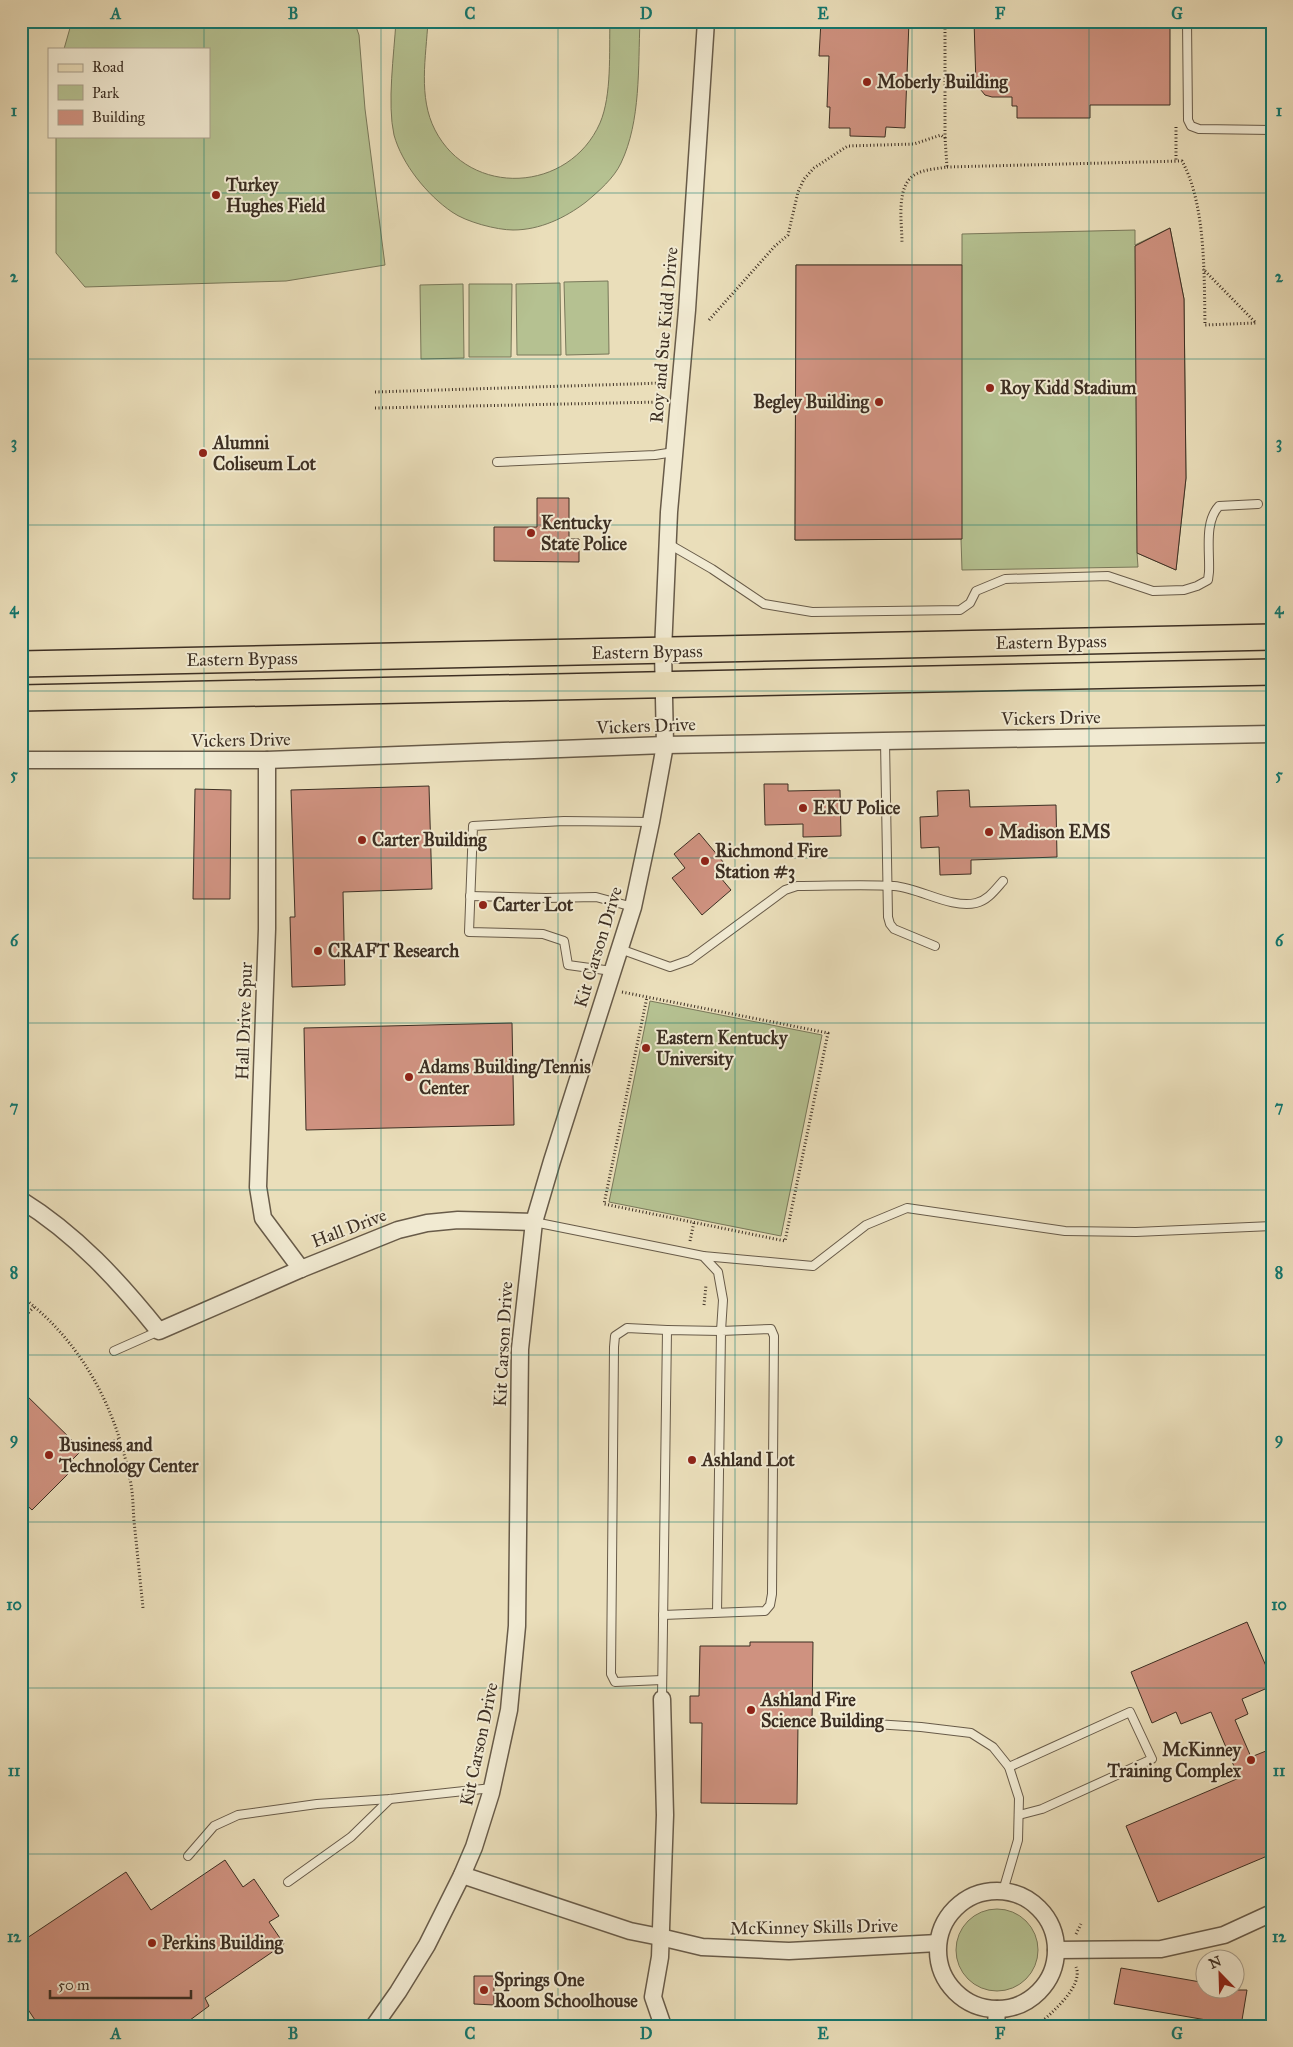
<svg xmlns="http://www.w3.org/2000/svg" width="1293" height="2047" viewBox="0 0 1293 2047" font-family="'IM FELL Great Primer',serif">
<rect width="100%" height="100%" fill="#eadeba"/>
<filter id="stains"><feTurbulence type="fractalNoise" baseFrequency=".004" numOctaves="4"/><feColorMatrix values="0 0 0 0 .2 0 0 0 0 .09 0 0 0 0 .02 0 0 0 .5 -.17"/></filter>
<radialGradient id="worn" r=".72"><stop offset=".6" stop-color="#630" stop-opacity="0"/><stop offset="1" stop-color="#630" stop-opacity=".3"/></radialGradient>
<!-- green -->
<g fill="#b5c191" stroke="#79785a">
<path d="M72 21H354L359 35 365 109 385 265 286 281 85 287 56 253V136H209V49H64Z"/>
<path d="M396 21H428C426 57 418 97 435 130 470 198 569 193 600 123 612 95 609 52 610 21H640C638 67 641 121 621 163 614 178 599 191 586 202 565 218 540 230 513 230 497 230 466 222 452 212 427 195 402 164 394 135 387 104 394 54 396 21Z"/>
<path d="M1170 228 1184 299 1186 478 1176 570 1137 553 1138 567 962 570 961 539 795 540 796 265H962V234L1135 230V245Z"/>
<path d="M608 281 609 354 566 355 564 282Z"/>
<path d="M560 283 561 355H517L516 284Z"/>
<path d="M463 284 464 358 421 359 420 285Z"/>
<path d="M469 284H512L511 357H469Z"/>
<path d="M650 1001 822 1035 781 1236 609 1202Z"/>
<circle cx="997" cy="1950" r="41"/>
</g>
<!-- building -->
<g fill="#cf9280" stroke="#3d2f23">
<path d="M821 21H909L905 128 886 127 885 137 850 136V128H829L830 107H827L829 56H819Z"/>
<path d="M974 21H1170V105H1090V118H1017V106H1012V97H992L985 95 976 84Z"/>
<path d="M1170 228 1184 299 1186 478 1176 570 1137 553 1135 246Z"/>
<path d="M796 265H962V539L795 540Z"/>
<path d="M537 498H569V539H579V562L494 561V527H537Z"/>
<path d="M764 784H788V791L840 790 841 836 803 837V824L765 825Z"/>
<path d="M429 786 432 889 343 892 345 985 292 987 290 917H295L291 790Z"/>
<path d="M195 789 231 790 230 899H193Z"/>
<path d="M969 790 970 807 1056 805 1057 857 971 860V874L940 875 939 847 921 848 920 817 938 816 937 791Z"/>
<path d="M699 833 729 869 720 877 731 890 702 915 672 878 685 868 674 854Z"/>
<path d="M512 1023 514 1125 306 1130 304 1028Z"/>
<path d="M21 1390 82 1450 72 1460 77 1465 32 1510 21 1500Z"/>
<path d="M1247 1622 1272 1680V1686L1242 1699 1248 1714 1235 1720 1251 1757 1266 1751 1272 1764V1854L1158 1902 1126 1826 1239 1778 1211 1712 1181 1724 1176 1712 1152 1723 1131 1672Z"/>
<path d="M750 1642H813L812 1724 798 1723 797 1804 701 1803 702 1723H690V1696H699L700 1646H750Z"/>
<path d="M225 1860 243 1887 254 1879 279 1916 269 1922 284 1944 205 1998 209 2006 182 2026H39L21 1999V1942L126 1872 151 1910Z"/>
<path d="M1121 1968 1206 1983V1990H1247L1241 2026 1114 2004Z"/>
<path d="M474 1976H494V2005L474 2004Z"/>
</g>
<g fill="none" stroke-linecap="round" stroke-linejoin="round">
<!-- service casing -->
<g stroke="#685b49" stroke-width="10">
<g id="service">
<path d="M1187 21 1188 120 1191 126 1199 129 1272 130"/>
<path d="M497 462 655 455 674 452"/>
<path d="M667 543 712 569 764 604 812 612 960 610 970 603 976 591 1005 579 1108 576 1153 591 1184 590 1197 586 1208 580 1209 572C1210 551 1204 522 1219 506L1258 504"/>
<path d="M885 741 888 917 890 924 894 929 935 946"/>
<path d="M470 896 546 898 596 897 633 907"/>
<path d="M620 949 670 967 690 960 785 890 797 886C829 886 862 884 894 886 920 888 951 909 976 903 988 900 995 890 1003 881"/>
<path d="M612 971 568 965 564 941 543 934 469 932 473 826 564 821 651 822"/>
<path d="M534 1222 703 1256 718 1272 723 1300 721 1331 667 1330 662 1699"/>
<path d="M703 1256 813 1266 866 1225 907 1208 1065 1231 1136 1232 1272 1226"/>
<path d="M114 1351 159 1331"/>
<path d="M663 1615 765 1611 770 1605 772 1594 774 1336 771 1329 721 1331 717 1613"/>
<path d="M662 1680 615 1682 611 1674 614 1347 615 1336 627 1328 667 1330"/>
<path d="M860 1723 921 1727 971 1733 993 1747 1009 1767 1019 1798 1018 1840 1003 1891"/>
<path d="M1009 1767 1130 1712 1152 1759 1042 1809 1019 1815"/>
<path d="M188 1856 214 1826 238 1815 317 1804 390 1799 492 1788"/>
<path d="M288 1882 351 1837 390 1799"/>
<path d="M1109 2026 1124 2024 1139 2026"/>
</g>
</g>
<!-- minor casing -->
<g stroke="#685b49" stroke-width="19">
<g id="minor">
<path d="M21 760H267L665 745 1272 734"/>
<path d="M267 760V929L258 1187 263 1218 301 1269"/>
<path d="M21 1200C76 1234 119 1281 159 1331L301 1269 398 1230 427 1223 458 1220 534 1222"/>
<path d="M662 1699 665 1815 660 1957 653 1997 663 2026"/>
<path d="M462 1875 630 1931 660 1937 702 1947 789 1951 938 1943"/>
<circle cx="997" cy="1950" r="59"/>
<path d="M1056 1950 1161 1949 1224 1935 1272 1913"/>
<path d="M374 2026 398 1992 427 1945 462 1875 474 1847 491 1793 509 1710 517 1626 520 1349 534 1222 552 1161 633 907 651 822 665 745 663 651 669 512 687 310 706 21"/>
<path d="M996 2026 997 2009"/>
</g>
</g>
<!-- primary casing -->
<g stroke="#3d2f23" stroke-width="28">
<g id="primary">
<path d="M21 664 1272 637"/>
<path d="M21 698 1272 672"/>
</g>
</g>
<!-- path -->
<g stroke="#3d2f23" stroke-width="3" stroke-dasharray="1 2.5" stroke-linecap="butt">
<path d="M1176 127V161"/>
<path d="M945 138V21"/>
<path d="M947 167 1182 161C1206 205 1204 275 1205 325L1256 323 1203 269"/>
<path d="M709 320 775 246 788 235 798 192 804 179 814 168 843 149 848 146 914 144 941 135 945 138 947 167C937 169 925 169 916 174 895 185 902 223 902 242"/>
<path d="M375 392 663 383"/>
<path d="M375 408 660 402"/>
<path d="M622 992 647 997 828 1033 785 1241 604 1204 647 997"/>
<path d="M690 1241 694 1222"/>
<path d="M21 1296C82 1342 115 1406 130 1479 133 1493 133 1507 134 1521 137 1550 140 1579 143 1608"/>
<path d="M704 1305 706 1285"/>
<path d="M21 1320 34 1307"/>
<path d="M84 1451 120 1439"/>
<path d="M1076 1934 1081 1924"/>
<path d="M972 2026 979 2024"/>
<path d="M1037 2026C1050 2014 1084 1987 1076 1967"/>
</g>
<!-- service -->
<use href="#service" stroke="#f1ead2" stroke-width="8"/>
<!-- minor -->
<use href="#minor" stroke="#f1ead2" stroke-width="16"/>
<!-- primary -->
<use href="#primary" stroke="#eadeba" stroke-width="25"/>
</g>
<!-- grid -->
<path fill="none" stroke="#0f766e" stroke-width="1" stroke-opacity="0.55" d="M204 21V49M381 21V2026M558 21V2026M735 21V2026M912 21V2026M1089 21V2026M204 136V2026M21 193H1272M21 359H1272M21 525H1272M21 691H1272M21 858H1272M21 1023H1272M21 1190H1272M21 1355H1272M21 1522H1272M21 1688H1272M21 1854H1272"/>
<!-- markers -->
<g fill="#8f2418" stroke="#f1ead2" stroke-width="2">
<circle cx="867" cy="82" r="5"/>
<circle cx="216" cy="195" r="5"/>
<circle cx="990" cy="388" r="5"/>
<circle cx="879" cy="402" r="5"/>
<circle cx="203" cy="453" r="5"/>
<circle cx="531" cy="533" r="5"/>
<circle cx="803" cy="808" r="5"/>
<circle cx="989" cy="832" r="5"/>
<circle cx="362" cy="840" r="5"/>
<circle cx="705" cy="861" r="5"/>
<circle cx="483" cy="905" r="5"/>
<circle cx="318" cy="951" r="5"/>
<circle cx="646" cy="1048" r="5"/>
<circle cx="409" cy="1077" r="5"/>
<circle cx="49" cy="1455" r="5"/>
<circle cx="692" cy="1460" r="5"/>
<circle cx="751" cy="1710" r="5"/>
<circle cx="1251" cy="1760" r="5"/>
<circle cx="152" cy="1943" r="5"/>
<circle cx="484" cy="1990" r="5"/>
</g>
<g text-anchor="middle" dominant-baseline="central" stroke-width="4" stroke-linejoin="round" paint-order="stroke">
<!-- poi labels -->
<g font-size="18" font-weight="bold" fill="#3d2f23" stroke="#f1ead2" text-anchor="start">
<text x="877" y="82">Moberly Building</text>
<text x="226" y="185">Turkey<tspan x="226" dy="21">Hughes Field</tspan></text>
<text x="1000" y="388">Roy Kidd Stadium</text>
<text x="869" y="402" text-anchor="end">Begley Building</text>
<text x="213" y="443">Alumni<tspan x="213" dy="21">Coliseum Lot</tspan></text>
<text x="541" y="523">Kentucky<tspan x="541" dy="21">State Police</tspan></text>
<text x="813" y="808">EKU Police</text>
<text x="999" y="832">Madison EMS</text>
<text x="372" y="840">Carter Building</text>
<text x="715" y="851">Richmond Fire<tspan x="715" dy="21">Station #3</tspan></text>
<text x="493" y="905">Carter Lot</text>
<text x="328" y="951">CRAFT Research</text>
<text x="656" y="1038">Eastern Kentucky<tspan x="656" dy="21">University</tspan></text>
<text x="419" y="1067">Adams Building/Tennis<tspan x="419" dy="21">Center</tspan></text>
<text x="59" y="1445">Business and<tspan x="59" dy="21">Technology Center</tspan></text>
<text x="702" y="1460">Ashland Lot</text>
<text x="761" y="1700">Ashland Fire<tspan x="761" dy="21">Science Building</tspan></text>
<text x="1241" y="1750" text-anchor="end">McKinney<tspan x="1241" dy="21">Training Complex</tspan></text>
<text x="162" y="1943">Perkins Building</text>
<text x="494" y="1980">Springs One<tspan x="494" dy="21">Room Schoolhouse</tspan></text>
</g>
<!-- street labels -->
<g font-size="18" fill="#3d2f23" stroke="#f1ead2">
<text transform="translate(664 335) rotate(-85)">Roy and Sue Kidd Drive</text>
<text transform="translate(1051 642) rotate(-1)">Eastern Bypass</text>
<text transform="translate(647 652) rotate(-1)">Eastern Bypass</text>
<text transform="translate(242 659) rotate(-1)">Eastern Bypass</text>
<text transform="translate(1051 718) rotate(-1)">Vickers Drive</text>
<text transform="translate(646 726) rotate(-2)">Vickers Drive</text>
<text transform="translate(241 740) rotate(-1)">Vickers Drive</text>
<text transform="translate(598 947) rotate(-73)">Kit Carson Drive</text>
<text transform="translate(244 1021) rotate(-88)">Hall Drive Spur</text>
<text transform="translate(349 1228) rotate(-21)">Hall Drive</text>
<text transform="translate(503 1344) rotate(-87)">Kit Carson Drive</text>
<text transform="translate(479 1744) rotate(-78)">Kit Carson Drive</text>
<text transform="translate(814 1927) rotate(-1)">McKinney Skills Drive</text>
</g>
</g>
<!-- margin -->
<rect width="1293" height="2047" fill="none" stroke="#eadeba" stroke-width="55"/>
<!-- legend -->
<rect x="48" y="48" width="162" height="90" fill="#f1ead2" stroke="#a99f8c"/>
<rect x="58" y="64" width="25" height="8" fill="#eadeba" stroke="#a99f8c"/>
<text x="92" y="72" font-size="15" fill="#3d2f23">Road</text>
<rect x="58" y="85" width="25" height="15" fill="#b5c191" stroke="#a99f8c"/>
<text x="92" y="98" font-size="15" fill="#3d2f23">Park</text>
<rect x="58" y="110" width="25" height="15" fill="#cf9280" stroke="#a99f8c"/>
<text x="92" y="122" font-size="15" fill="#3d2f23">Building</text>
<!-- north arrow -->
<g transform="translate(1220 1974) rotate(337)"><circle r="24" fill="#f1ead2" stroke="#a99f8c"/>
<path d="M0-4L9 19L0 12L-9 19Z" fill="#8f2418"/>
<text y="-8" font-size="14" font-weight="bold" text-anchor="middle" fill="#3d2f23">N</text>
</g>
<!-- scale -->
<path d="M50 1990v8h141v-8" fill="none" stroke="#3d2f23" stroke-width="2.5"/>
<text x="58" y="1990" font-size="15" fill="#3d2f23" stroke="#f1ead2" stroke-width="4" paint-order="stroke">50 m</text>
<rect x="28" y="28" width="1238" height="1992" fill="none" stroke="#0f766e" stroke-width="2"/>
<g font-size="16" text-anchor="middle" font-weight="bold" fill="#0f766e">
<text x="116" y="19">A</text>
<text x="293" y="19">B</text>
<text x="470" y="19">C</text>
<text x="646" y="19">D</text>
<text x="823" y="19">E</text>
<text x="1000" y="19">F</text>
<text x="1177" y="19">G</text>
<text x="14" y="116">1</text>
<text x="1279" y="116">1</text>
<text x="14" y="282">2</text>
<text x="1279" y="282">2</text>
<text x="14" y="448">3</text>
<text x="1279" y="448">3</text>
<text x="14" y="614">4</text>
<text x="1279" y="614">4</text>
<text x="14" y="780">5</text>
<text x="1279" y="780">5</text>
<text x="14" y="946">6</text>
<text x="1279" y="946">6</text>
<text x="14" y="1112">7</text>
<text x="1279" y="1112">7</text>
<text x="14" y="1278">8</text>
<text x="1279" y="1278">8</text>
<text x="14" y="1444">9</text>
<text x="1279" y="1444">9</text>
<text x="14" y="1610">10</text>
<text x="1279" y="1610">10</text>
<text x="14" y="1776">11</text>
<text x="1279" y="1776">11</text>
<text x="14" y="1942">12</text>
<text x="1279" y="1942">12</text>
<text x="116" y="2039">A</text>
<text x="293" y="2039">B</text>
<text x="470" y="2039">C</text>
<text x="646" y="2039">D</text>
<text x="823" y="2039">E</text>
<text x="1000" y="2039">F</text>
<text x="1177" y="2039">G</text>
</g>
<rect width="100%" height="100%" filter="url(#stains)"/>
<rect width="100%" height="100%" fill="url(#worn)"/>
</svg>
